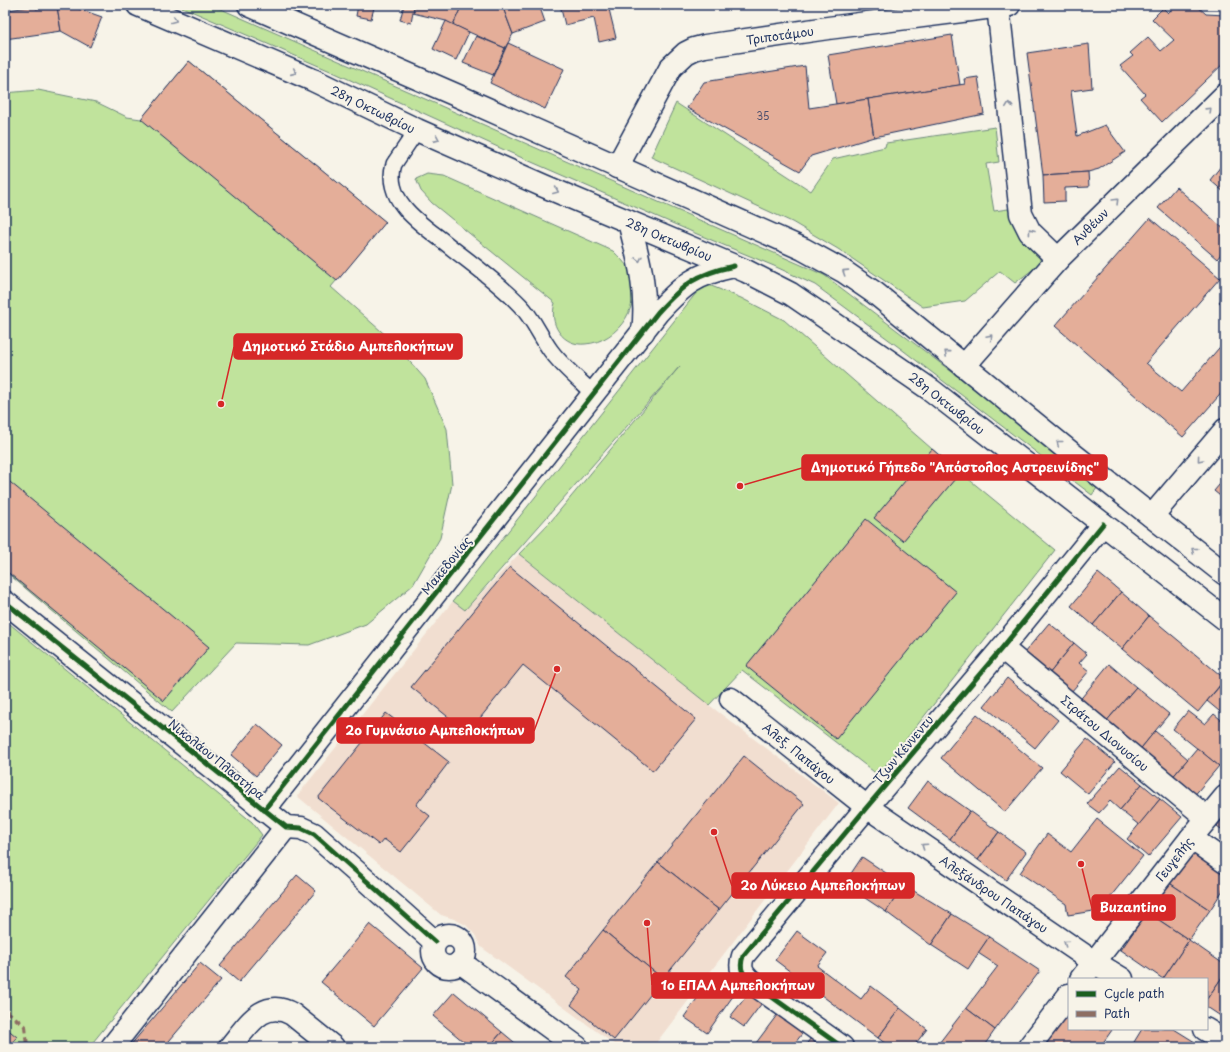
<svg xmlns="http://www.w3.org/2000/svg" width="1230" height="1052" viewBox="0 0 1230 1052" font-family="'Playpen Sans',sans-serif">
<rect width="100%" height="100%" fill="#f7f3e8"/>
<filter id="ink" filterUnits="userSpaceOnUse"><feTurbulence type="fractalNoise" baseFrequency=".025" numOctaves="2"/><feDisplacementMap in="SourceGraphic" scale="8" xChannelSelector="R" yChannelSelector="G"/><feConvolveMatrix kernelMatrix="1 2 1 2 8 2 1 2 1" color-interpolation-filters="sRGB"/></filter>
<g filter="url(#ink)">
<!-- built -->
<path fill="#f1ded0" d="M519 554 709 705 839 803 653 1047H618L481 947 475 935 466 925 454 919 441 915 297 796 453 601 465 610Z"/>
<!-- green -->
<g fill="#c0e39c" stroke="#6e897d">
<path d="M177 5H212L824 275 1100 484 1092 495 900 348 815 285 774 266 697 234 511 153 335 73Z"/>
<path d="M189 61 382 219 374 236 331 287 389 338 425 379 447 429 452 484 440 538 413 585 366 624 309 645 236 643 172 712 5 571V93L38 90 96 102 127 117 141 119Z"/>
<path d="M676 103 811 191 833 159 885 147 886 143 995 127 999 162 986 164 994 211 1008 209 1017 226 1040 252V264L1015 283 1000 271 965 301 923 307 838 249 792 222 651 157Z"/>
<path d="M427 174 444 176 613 251C619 257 625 262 629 270 644 302 620 342 585 344 575 345 565 341 559 332 553 324 552 312 555 303L432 203 421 191 416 179Z"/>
<path d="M704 283 741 298 784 320 932 449 1055 550 878 775 742 670 709 705 519 554 551 521 680 366 465 610 453 601Z"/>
<path d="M5 620 252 822 262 835 89 1047H5Z"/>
</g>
<!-- building -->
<g fill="#e4ae99" stroke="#1b2f5e">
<path d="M5 5H8V10L36 6V9L57 6 61 31 5 39Z"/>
<path d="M358 5 374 8 371 19 356 16Z"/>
<path d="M404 5 414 7 411 23 400 20Z"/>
<path d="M415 5H462L453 25 446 21 413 13Z"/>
<path d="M462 5H502L513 34 505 48 453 25Z"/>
<path d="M502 5H539L545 22 513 34Z"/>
<path d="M560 5H608L616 38 599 42 594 18 565 25Z"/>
<path d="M1176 5H1196L1206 14 1225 15V62L1162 122 1140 98 1145 94 1120 66 1133 56 1130 53 1148 37 1161 51 1174 40 1152 19 1163 8 1168 13Z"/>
<path d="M57 6H71L102 17 90 47 61 31Z"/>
<path d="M446 21 469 32 456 60 433 49Z"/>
<path d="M952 35 960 85 836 104 828 55Z"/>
<path d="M476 36 505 48 493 75 463 63Z"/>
<path d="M508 43 564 69 545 109 490 83Z"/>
<path d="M1089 44 1092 88 1071 91 1077 136 1105 125 1125 152 1099 169 1088 172 1043 175 1027 53Z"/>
<path d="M189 61 386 222 337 281 141 119Z"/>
<path d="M805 66 809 108 868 99 874 137 811 156 800 171 687 108 704 82Z"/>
<path d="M978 77 984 114 874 137 868 99 965 84 964 79Z"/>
<path d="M1225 161V193L1210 180Z"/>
<path d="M1088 172 1089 187 1065 188V201L1044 202 1043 175Z"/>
<path d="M1176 187 1225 230V249L1217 259 1158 208Z"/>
<path d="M1150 218 1220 278 1146 363 1181 392 1225 341V389L1183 437 1055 326Z"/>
<path d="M1225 295V307L1219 302Z"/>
<path d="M932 449 960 473 903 541 874 518Z"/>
<path d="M5 478 209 647 164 701 5 570Z"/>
<path d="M1225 478V500L1214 491Z"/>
<path d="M866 519 956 592 836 739 746 666Z"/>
<path d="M510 567 696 719 653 771 523 665 468 733 411 687Z"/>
<path d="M1098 573 1121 592 1093 625 1071 606Z"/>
<path d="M1121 592 1149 616 1122 649 1093 625Z"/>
<path d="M1149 616 1225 679 1198 712 1122 649Z"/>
<path d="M1049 623 1074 643 1049 674 1024 653Z"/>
<path d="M1074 643 1087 654 1079 663 1089 671 1071 692 1049 674Z"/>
<path d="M1109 664 1136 687 1104 724 1078 702Z"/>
<path d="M1007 678 1058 720 1035 748 984 706Z"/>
<path d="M1225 680V716L1207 701Z"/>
<path d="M1136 687 1169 714 1138 752 1104 724Z"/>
<path d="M1188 711 1205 724 1214 714 1225 723V759L1219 766 1173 729Z"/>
<path d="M386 713 449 762 416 805 430 816 401 852 384 839 379 845 318 798Z"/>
<path d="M977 714 1042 768 1005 812 941 758Z"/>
<path d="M257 724 282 745 256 776 231 755Z"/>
<path d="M1155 731 1188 759 1171 779 1138 752Z"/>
<path d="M1087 739 1115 762 1088 794 1060 771Z"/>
<path d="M1197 748 1219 766 1193 797 1171 779Z"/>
<path d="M744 756 804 804 719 910 658 862Z"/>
<path d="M1120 766 1142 784 1120 810 1110 801 1099 813 1087 804Z"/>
<path d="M928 781 970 811 950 839 908 808Z"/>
<path d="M1142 784 1160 799 1139 825 1120 810Z"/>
<path d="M1160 799 1182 817 1148 857 1127 839Z"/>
<path d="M970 811 999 832 978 860 950 839Z"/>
<path d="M1225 815V832L1217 826Z"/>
<path d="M1097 819 1143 856 1111 896 1113 908 1068 915 1066 904 1020 873 1047 834 1071 852Z"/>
<path d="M999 832 1026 852 1006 880 978 860Z"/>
<path d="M1189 850 1225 874V887L1210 910 1168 882Z"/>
<path d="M862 857 904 885 886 912 844 884Z"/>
<path d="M658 862 719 910 663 979 603 930Z"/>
<path d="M297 875 316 891 239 982 220 966Z"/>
<path d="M1168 882 1210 910 1189 940 1147 912Z"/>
<path d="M904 885 952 914 931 945 886 912Z"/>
<path d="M1147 912 1189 940 1163 979 1121 950Z"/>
<path d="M952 914 989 937 968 969 931 945Z"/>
<path d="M370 924 423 968 374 1026 321 982Z"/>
<path d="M603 930 663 979 614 1040 571 1005 582 990 566 977Z"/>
<path d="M797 931 827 953 817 966 861 999 871 986 900 1008 878 1038 775 960Z"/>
<path d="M989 937 1040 971 995 1030 966 1008 998 966 978 953Z"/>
<path d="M1189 940 1225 965V973L1207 999V979H1163Z"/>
<path d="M200 963 221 980 164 1047H129Z"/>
<path d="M715 973 738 989 707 1033 684 1017Z"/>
<path d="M1225 973V1019L1207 1007V999Z"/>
<path d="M752 989 765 999 744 1027 730 1017Z"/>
<path d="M454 992 502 1032 489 1047H470L433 1016Z"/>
<path d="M900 1008 927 1029 913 1047H890L878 1038Z"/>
<path d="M966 1008 995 1030 983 1047H936Z"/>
<path d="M1069 1009V1029H1110L1112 1030 1100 1047H1041Z"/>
<path d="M780 1011 805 1030 792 1047H753Z"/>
<path d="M5 1027 17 1037 8 1047H5Z"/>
<path d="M1142 1029H1174L1203 1047H1131Z"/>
<path d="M502 1032 520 1047H489Z"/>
<path d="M814 1034 832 1047H804Z"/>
</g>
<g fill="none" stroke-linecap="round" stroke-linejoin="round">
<!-- service casing -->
<g stroke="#1b2f5e" stroke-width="18">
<path id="service" d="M417 130 394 164C389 179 394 195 404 207 414 220 430 231 443 241 469 262 497 281 520 305 533 318 540 336 551 351 563 367 579 380 594 394"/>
</g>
<!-- minor casing -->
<g stroke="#1b2f5e" stroke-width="25">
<g id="minor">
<path d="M998 6 1021 214 1030 232 1058 259"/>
<path d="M617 167 671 67 686 53 694 49 705 46 828 28 1009 5"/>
<path d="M629 222C639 259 648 293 643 332"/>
<path d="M964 366 1058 259 1225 95"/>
<path d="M1152 516 1225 430"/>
<path d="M5 602 286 827 301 828 314 834 435 942"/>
<path d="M1002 648 1207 818"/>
<path d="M731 699 867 807 1094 962 1122 979"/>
<path d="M264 810 658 312C684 284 696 274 734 266"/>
<path d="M1191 838 1225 862"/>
<circle cx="449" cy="951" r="16"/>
<path d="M460 962 577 1047"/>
<path d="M1081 979 1191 838 1225 797"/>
<path d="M1205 1029 1225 1041"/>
<path d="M112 1047 286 827"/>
<path d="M230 1047C247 1027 263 997 292 1014L333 1047"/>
<path d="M842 1047 751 982C742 974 739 968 743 956L867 807 1002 648 1103 524"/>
<path d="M1029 1047 1069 995"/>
</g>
</g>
<!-- secondary casing -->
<g stroke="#1b2f5e" stroke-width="25">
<g id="secondary">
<path d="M138 5 313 80 417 130 544 186 746 271 791 294 931 390 1225 619"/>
<path d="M249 5 456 95 803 249 843 271 875 293 1070 452 1225 574"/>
</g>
</g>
<!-- service -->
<use href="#service" stroke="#f7f3e8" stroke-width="15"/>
<!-- minor -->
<use href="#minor" stroke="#f7f3e8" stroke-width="22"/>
<!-- secondary -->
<use href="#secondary" stroke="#f7f3e8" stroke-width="22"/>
<!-- quiet -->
<path stroke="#8d6e63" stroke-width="4" stroke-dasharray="8 4" stroke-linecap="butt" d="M5 1010 25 1026 27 1047"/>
<!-- cycleway casing -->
<g stroke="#f7f3e8" stroke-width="8">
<g id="cycleway">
<path d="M5 602 286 827 301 828 314 834 435 942"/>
<path d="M264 810 658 312C684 284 696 274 734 266"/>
<path d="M842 1047 751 982C742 974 739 968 743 956L867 807 1002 648 1103 524"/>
</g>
</g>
<!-- cycleway -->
<use href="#cycleway" stroke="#1b5e20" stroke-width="5"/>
</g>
<!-- one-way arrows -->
<defs><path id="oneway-chevron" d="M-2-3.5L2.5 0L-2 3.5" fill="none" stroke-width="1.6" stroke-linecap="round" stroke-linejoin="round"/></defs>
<g stroke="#8991a3">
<use href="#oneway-chevron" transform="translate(174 20) rotate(23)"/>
<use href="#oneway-chevron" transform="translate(294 72) rotate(24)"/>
<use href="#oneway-chevron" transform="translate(1009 105) rotate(-96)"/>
<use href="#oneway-chevron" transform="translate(1209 110) rotate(-44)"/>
<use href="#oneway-chevron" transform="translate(437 139) rotate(24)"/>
<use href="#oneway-chevron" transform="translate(556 191) rotate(23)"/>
<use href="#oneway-chevron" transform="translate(1116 201) rotate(-45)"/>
<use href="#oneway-chevron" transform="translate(1031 231) rotate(-127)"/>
<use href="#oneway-chevron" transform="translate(639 259) rotate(77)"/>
<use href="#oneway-chevron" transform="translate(845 272) rotate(-147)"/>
<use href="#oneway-chevron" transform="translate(990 337) rotate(-49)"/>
<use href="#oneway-chevron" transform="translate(947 353) rotate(-140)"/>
<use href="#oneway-chevron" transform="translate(1059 443) rotate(-141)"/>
<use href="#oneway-chevron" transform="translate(1200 459) rotate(130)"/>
<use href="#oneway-chevron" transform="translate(1194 550) rotate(-142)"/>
<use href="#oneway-chevron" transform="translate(924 846) rotate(-146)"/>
<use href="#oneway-chevron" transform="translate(1066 943) rotate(-146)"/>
</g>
</g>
<g text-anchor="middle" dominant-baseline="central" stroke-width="4" stroke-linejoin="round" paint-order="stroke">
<!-- number labels -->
<g font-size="10" fill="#4d4f6d">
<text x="763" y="115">35</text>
</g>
<!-- street labels -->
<g font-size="12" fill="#1b2f5e" stroke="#f7f3e8">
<text transform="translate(780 35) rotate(-8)">Τριποτάμου</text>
<text transform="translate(373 109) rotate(26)">28η Οκτωβρίου</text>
<text transform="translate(1090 226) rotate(-45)">Ανθέων</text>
<text transform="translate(669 239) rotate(23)">28η Οκτωβρίου</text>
<text transform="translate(947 403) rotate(38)">28η Οκτωβρίου</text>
<text transform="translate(446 565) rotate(-51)">Μακεδονίας</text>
<text transform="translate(1105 733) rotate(40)">Στράτου Διονυσίου</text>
<text transform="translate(903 749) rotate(-50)">Τζων Κέννεντυ</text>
<text transform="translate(799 753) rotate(39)">Αλεξ. Παπάγου</text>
<text transform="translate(217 759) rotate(39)">Νικολάου Πλαστήρα</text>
<text transform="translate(1174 859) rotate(-52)">Γευγελής</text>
<text transform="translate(994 894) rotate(34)">Αλεξάνδρου Παπάγου</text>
</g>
</g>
<!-- callouts -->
<path fill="none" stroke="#d62828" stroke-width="1.5" d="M221 404L234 347M740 486L802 468M557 669L534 731M714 832L732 886M1081 864L1092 908M647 923L652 985"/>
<g fill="#d62828" stroke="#f7f3e8" stroke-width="1.5">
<circle cx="221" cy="404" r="4"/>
<circle cx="740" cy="486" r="4"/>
<circle cx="557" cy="669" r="4"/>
<circle cx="714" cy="832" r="4"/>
<circle cx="1081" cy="864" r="4"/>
<circle cx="647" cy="923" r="4"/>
</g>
<g fill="#d62828" stroke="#d62828" stroke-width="1.5">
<rect x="234" y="334" width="228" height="25" rx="4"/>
<rect x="802" y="455" width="305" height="25" rx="4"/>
<rect x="337" y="718" width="197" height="25" rx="4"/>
<rect x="732" y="873" width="182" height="25" rx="4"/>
<rect x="1092" y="895" width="83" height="25" rx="4"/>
<rect x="652" y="973" width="172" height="25" rx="4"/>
</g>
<g font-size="13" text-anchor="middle" font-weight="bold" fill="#fff">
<text x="348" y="351">Δημοτικό Στάδιο Αμπελοκήπων</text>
<text x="955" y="472">Δημοτικό Γήπεδο "Απόστολος Αστρεινίδης"</text>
<text x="435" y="735">2ο Γυμνάσιο Αμπελοκήπων</text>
<text x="823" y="890">2ο Λύκειο Αμπελοκήπων</text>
<text x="1133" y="912">Buzantino</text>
<text x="738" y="990">1ο ΕΠΑΛ Αμπελοκήπων</text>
</g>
<!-- margin -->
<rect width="1230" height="1052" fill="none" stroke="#f7f3e8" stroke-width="20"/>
<rect x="10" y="10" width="1210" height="1032" fill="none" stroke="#1b2f5e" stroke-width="1.5" filter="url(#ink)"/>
<!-- legend -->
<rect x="1068" y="978" width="140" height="52" fill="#f7f3e8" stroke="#9fa5b1"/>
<rect x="1076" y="991" width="20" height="6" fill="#1b5e20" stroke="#9fa5b1"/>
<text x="1104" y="998" font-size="12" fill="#1b2f5e">Cycle path</text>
<rect x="1076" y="1011" width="20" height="6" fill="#8d6e63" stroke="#9fa5b1"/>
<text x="1104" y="1018" font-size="12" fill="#1b2f5e">Path</text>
</svg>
